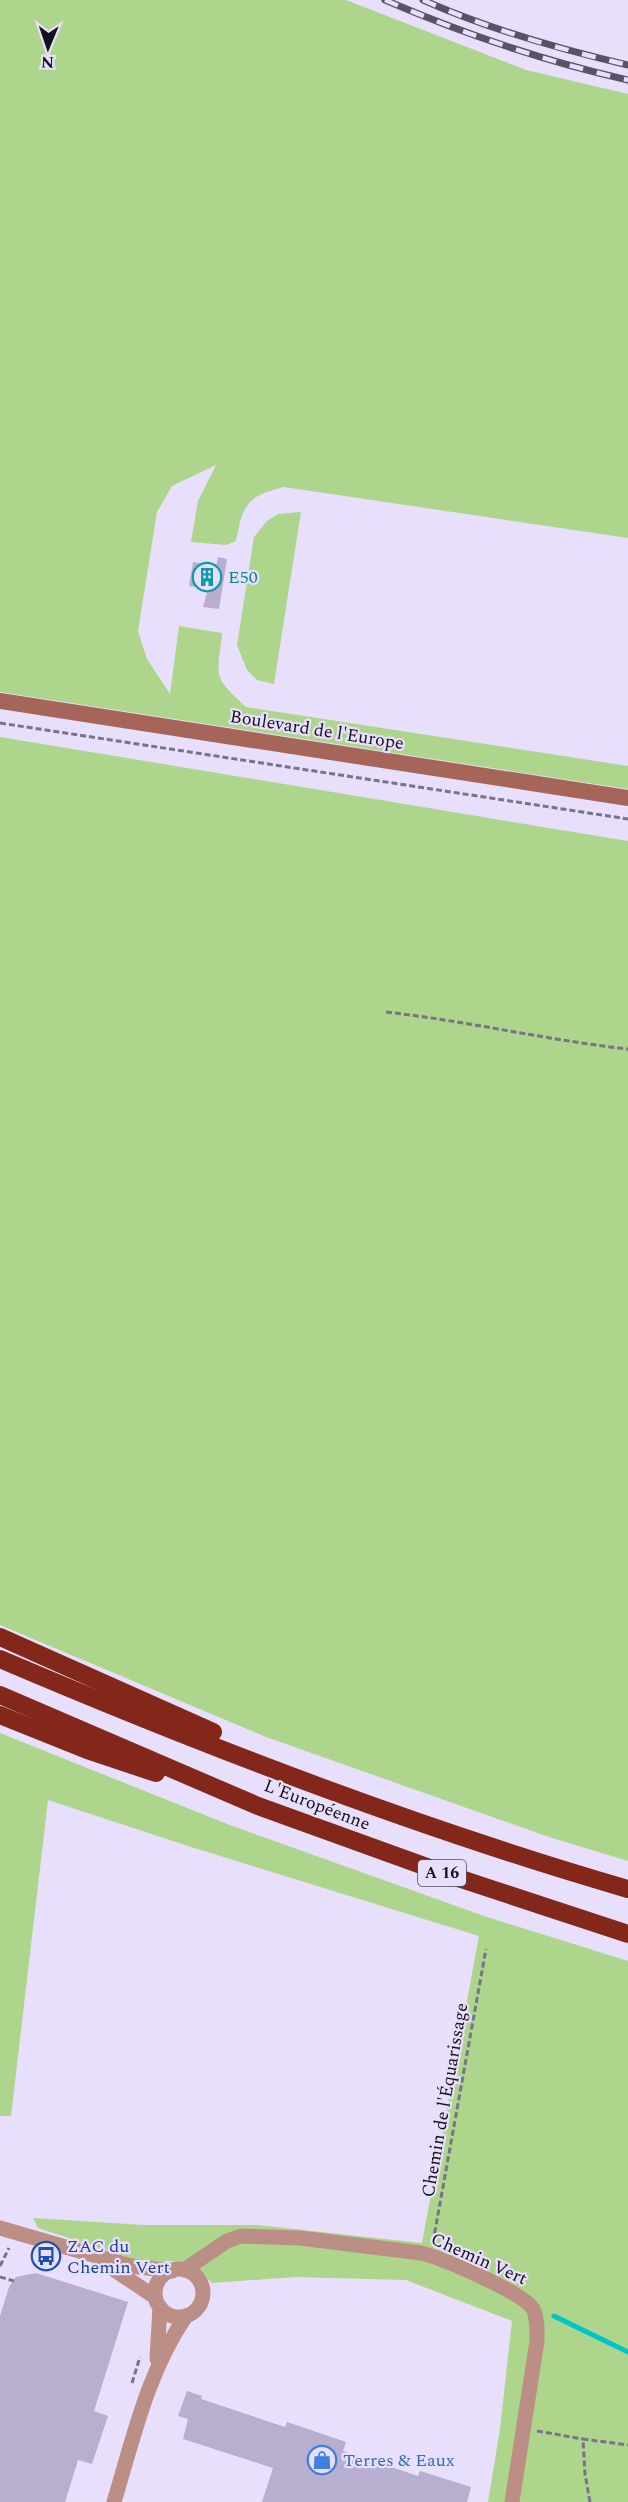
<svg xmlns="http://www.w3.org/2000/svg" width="628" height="2502" viewBox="0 0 628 2502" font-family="Spectral,serif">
<rect width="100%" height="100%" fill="#e7dffc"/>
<!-- green -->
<g fill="#add58b">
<path d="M0 0H346L526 70 628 94V538L284 487C247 496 243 504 236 541L226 545 191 542 198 501 216 465 172 486 157 512 138 631 147 659 170 694 179 626 222 633C217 679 212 675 246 707L628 766V789L0 692Z"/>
<path d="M301 512 274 684 257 680 247 670 237 645 254 537 267 521 278 514Z"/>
<path d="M0 737 628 841V1861L549 1837 266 1737 0 1625Z"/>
<path d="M0 1733 227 1824 484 1916 628 1961V2502H488L500 2429 512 2321 406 2280 295 2277 212 2283 192 2263 170 2261 151 2265 38 2228 33 2218 143 2225H257L422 2243 479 1936 188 1846 48 1800 11 2116H0Z"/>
</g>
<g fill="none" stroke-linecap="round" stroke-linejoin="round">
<!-- stream -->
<path stroke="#00c4cc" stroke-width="5" d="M554 2316 628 2352"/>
</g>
<!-- building -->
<g fill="#b7aed0">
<path d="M218 557 227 559 219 609 203 607 208 589 189 586 193 562 216 566Z"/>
<path d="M36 2273 128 2302 94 2411 108 2416 92 2464 78 2460 65 2502H0V2316L9 2287 16 2277Z"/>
<path d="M187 2391 202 2396 201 2399 285 2427 287 2422 346 2442 343 2451 418 2476 420 2471 471 2487 467 2502H262L273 2468 183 2439 188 2419 178 2416Z"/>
</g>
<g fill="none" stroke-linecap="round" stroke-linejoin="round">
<!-- path -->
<g stroke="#797388" stroke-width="3" stroke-dasharray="6 3" stroke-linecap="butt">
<path d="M0 723 628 819"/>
<path d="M386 1012C467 1021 546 1040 628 1049"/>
<path d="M433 2242 486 1949"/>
<path d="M0 2266 9 2248"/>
<path d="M0 2277 14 2281"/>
<path d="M132 2383 140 2357"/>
<path d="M537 2431 583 2439"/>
<path d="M590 2502 585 2474 583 2439 628 2445"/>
</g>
<!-- minor -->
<g stroke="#bc8f86" stroke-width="15">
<path d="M0 2228 131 2266 172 2271"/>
<path d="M110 2267 155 2297"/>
<circle cx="179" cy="2293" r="24"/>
<path d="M184 2270 227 2241 241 2236 300 2238 421 2253C442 2258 524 2293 533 2309 538 2319 537 2331 537 2341L512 2502"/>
<path d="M157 2359 160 2307"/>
<path d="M114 2502C133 2439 148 2371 186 2316"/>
</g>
<!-- secondary -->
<path stroke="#a56559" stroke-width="16" d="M0 701 628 798"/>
<!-- motorway -->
<g stroke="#82271a" stroke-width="18">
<path d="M0 1637 213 1732"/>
<path d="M0 1659C204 1746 414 1827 628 1889"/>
<path d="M0 1695 258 1806 449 1875 628 1934"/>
<path d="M0 1715 87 1750 156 1773"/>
</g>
<!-- rail casing -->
<g stroke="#585365" stroke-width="7">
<g id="rail">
<path d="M385 0C464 34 544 61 628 80"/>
<path d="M423 0C488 29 559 49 628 65"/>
</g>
</g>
<!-- rail -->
<use href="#rail" stroke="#e7dffc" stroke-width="4.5" stroke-dasharray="14" stroke-linecap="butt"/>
</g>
<!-- icons -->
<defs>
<g id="building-ring" transform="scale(1.5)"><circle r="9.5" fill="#e7dffc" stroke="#0f9aa8" stroke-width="1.5"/><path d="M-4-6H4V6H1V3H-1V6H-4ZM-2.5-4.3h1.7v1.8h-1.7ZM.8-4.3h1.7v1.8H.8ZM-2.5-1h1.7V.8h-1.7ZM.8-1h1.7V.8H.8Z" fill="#0f9aa8"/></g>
<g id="bus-ring" transform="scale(1.5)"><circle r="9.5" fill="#e7dffc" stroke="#1a4fb4" stroke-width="1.5"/><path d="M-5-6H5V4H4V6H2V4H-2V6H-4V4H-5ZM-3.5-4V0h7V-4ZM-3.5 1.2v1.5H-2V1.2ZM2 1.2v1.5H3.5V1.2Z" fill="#1a4fb4"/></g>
<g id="shop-ring" transform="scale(1.5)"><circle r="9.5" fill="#e7dffc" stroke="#3f7fe0" stroke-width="1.5"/><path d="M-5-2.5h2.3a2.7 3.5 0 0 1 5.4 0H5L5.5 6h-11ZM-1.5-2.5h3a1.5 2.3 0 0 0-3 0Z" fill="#3f7fe0"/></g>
</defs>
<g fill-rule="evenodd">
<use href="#building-ring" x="207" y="577"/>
<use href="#bus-ring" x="46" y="2256"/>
<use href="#shop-ring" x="322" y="2460"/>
</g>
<g text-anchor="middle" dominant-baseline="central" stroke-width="4.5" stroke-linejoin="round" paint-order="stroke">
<!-- shield labels -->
<rect fill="#e7dffc" stroke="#534e5f" stroke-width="1.5" x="418" y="1860" width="48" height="26" rx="4.5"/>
<g font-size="16" font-weight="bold" fill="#14101c">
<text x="442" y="1873">A 16</text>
</g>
<!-- culture labels -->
<g font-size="18" fill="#0d838f" stroke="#e7dffc" text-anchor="start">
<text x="228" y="577">E50</text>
</g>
<!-- street labels -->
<g font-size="18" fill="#14101c" stroke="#e7dffc">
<text transform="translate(317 730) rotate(9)">Boulevard de l'Europe</text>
<text transform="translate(317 1805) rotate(21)">L'Européenne</text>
<text transform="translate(445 2100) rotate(-80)">Chemin de l'Équarissage</text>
<text transform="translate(479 2259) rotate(24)">Chemin Vert</text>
</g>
<!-- transit labels -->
<g font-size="18" fill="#164399" stroke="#e7dffc" text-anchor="start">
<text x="67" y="2246">ZAC du<tspan x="67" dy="21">Chemin Vert</tspan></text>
</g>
<!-- shop labels -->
<g font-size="18" fill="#366cbe" stroke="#e7dffc" text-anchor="start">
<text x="343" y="2460">Terres &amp; Eaux</text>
</g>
</g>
<!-- north arrow -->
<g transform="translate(48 48) rotate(182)" stroke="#e7dffc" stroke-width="4.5" paint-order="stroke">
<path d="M0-4.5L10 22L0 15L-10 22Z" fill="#14101c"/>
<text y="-9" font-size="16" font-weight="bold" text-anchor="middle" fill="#14101c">N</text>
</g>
</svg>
